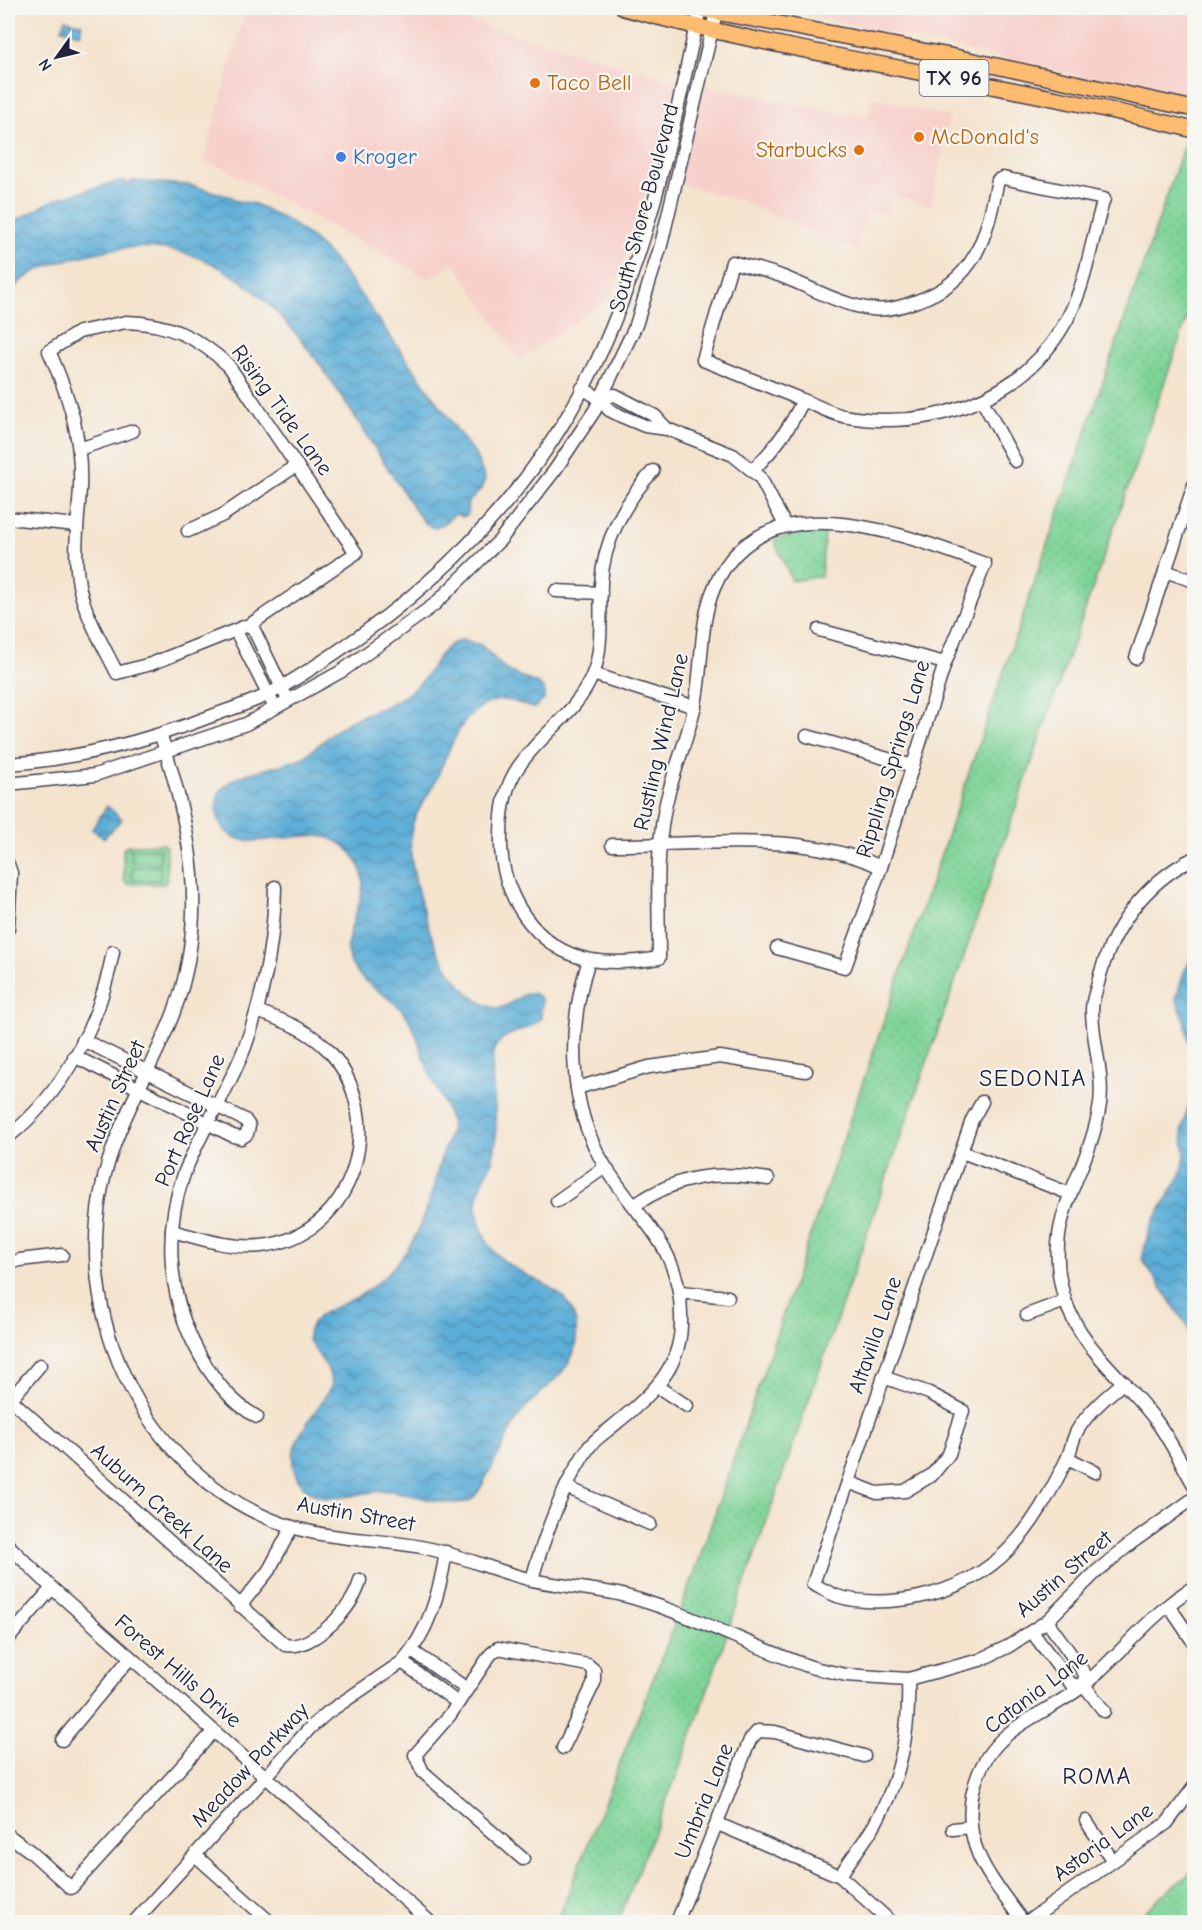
<svg xmlns="http://www.w3.org/2000/svg" width="1202" height="1930" viewBox="0 0 1202 1930" font-family="'Comic Neue',sans-serif">
<defs>
<pattern id="grass-dots" width="8" height="8" patternUnits="userSpaceOnUse" patternTransform="scale(1.5)"><rect width="8" height="8" fill="#7dd396"/><path d="M2 2h.1M6 6h.1" fill="none" stroke="#6cb582" stroke-width="1.8" stroke-linecap="round"/></pattern>
<pattern id="water-waves" width="16" height="10" patternUnits="userSpaceOnUse" patternTransform="scale(1.5)"><rect width="16" height="10" fill="#5cadd7"/><path d="M0 5q4-4 8 0t8 0" fill="none" stroke="#4c8cb0"/></pattern>
</defs>
<rect width="100%" height="100%" fill="#f6f6f2"/>
<filter id="ink" filterUnits="userSpaceOnUse"><feTurbulence type="fractalNoise" baseFrequency=".0167" numOctaves="2"/><feDisplacementMap in="SourceGraphic" scale="12" xChannelSelector="R" yChannelSelector="G"/><feConvolveMatrix kernelMatrix="1 2 1 2 8 2 1 2 1" color-interpolation-filters="sRGB"/></filter>
<filter id="wash" filterUnits="userSpaceOnUse"><feTurbulence type="fractalNoise" baseFrequency=".008" numOctaves="4" result="noise"/><feDisplacementMap in="SourceGraphic" scale="24" xChannelSelector="R" yChannelSelector="G"/><feGaussianBlur stdDeviation="1.35" result="paint"/><feColorMatrix in="noise" values="0 0 0 0 0 0 0 0 0 0 0 0 0 0 0 0 0 1.4 0 .05"/><feComposite in="paint" operator="in"/></filter>
<g filter="url(#wash)">
<rect width="100%" height="100%" fill="#f4e3cd"/>
<!-- built -->
<g fill="#f7d0cb">
<path d="M246 8H424L667 79 869 118 870 97 949 117 932 205 891 195 886 214 866 212 856 251 739 200 650 176 613 295 520 360 454 263 429 279 217 165 203 162Z"/>
<path d="M777 8H1194V101Z"/>
</g>
<!-- grass -->
<g fill="url(#grass-dots)" stroke="#507a68" stroke-width="1.5">
<path d="M1187 137 1194 138V298L685 1754 618 1922H557L691 1583Z"/>
<path d="M825 532 821 576 792 581 774 540 798 533Z"/>
<path d="M163 844 167 848V880L164 884H128L124 881 123 849 128 845Z"/>
<path d="M1194 1870V1922H1134L1161 1896Z"/>
</g>
<!-- garden -->
<g fill="#7dd396" stroke="#507a68" stroke-width="1.5">
<path d="M131 849H160V862H132Z"/>
<path d="M160 866V880H132V867Z"/>
</g>
<!-- water -->
<g fill="url(#water-waves)" stroke="#3f6889" stroke-width="1.5">
<path d="M65 19 82 24 80 34 62 29Z"/>
<path d="M120 181H126L127 185 130 184 131 181 190 185 232 197 233 200 255 204 290 222 313 239 335 261 372 310 374 317 377 318 476 456 485 479 481 489 467 504 468 514 463 517 455 514 443 524 433 528 425 523C414 511 406 496 397 482 326 378 254 218 100 252 72 258 31 266 14 289H8V225L56 199Z"/>
<path d="M461 640 481 645 506 670 540 685 544 690V700L534 708C522 706 512 698 499 700 459 707 449 754 434 784 426 800 413 814 411 833 407 864 429 942 448 968 457 982 478 1007 496 1008 514 1010 526 979 542 1000L541 1018C526 1035 503 1028 493 1052 490 1081 497 1110 496 1138 495 1181 462 1187 485 1237 508 1289 588 1273 575 1347 571 1373 537 1392 521 1413 508 1430 483 1491 472 1499 455 1510 412 1494 392 1491 371 1489 351 1499 329 1498 318 1497 305 1491 299 1481 277 1445 319 1414 332 1384L328 1369 308 1340C306 1314 338 1307 356 1298 366 1292 376 1284 385 1276 422 1241 429 1204 441 1158 445 1146 451 1137 451 1124 447 1106 437 1090 430 1074 421 1053 417 1029 403 1011 387 993 355 982 349 957 340 920 388 884 344 846 309 815 233 869 218 817 205 768 275 773 303 757 317 748 328 735 342 726 369 709 392 709 418 685 433 671 439 646 461 640Z"/>
<path d="M107 806 122 819 104 838 92 829Z"/>
<path d="M1194 954V1071L1185 1021 1176 999 1184 972Z"/>
<path d="M1194 1084V1367L1188 1327 1142 1259 1149 1229 1181 1175 1185 1156 1182 1130Z"/>
</g>
</g>
<g filter="url(#ink)">
<g fill="none" stroke-linecap="round" stroke-linejoin="round">
<!-- minor casing -->
<g stroke="#423f51" stroke-width="15">
<g id="minor">
<path d="M1003 178 1104 199C1090 242 1087 288 1062 328 1017 403 925 431 843 416 829 413 814 404 800 399 768 386 735 373 703 360L732 262C749 267 765 270 781 276 810 287 840 305 872 309 885 311 904 306 917 301 977 280 986 237 998 180Z"/>
<path d="M126 322C168 323 198 337 229 366L356 553 251 624 151 664 117 673C104 647 89 622 81 594 72 559 78 524 80 488 82 436 70 399 49 351L79 332Z"/>
<path d="M582 388 599 398 609 410 621 416 645 426 667 429 733 455 760 477 785 525"/>
<path d="M599 398 615 395 655 416 667 429"/>
<path d="M982 400 1015 461"/>
<path d="M79 449 133 431"/>
<path d="M753 470C775 448 790 428 803 400"/>
<path d="M653 471C625 501 603 542 601 584 599 614 604 646 593 674 576 716 536 736 514 774 503 794 501 816 501 840 500 893 535 950 591 960 615 964 636 962 659 958 659 908 655 858 665 808 672 773 688 740 695 704 703 667 699 623 714 588 760 478 904 534 985 564L945 663 881 867 845 967 777 948"/>
<path d="M8 518 76 525"/>
<path d="M188 531 223 515 297 465"/>
<path d="M1165 571 1194 581"/>
<path d="M556 591 601 593"/>
<path d="M251 624 285 694"/>
<path d="M819 630 945 663"/>
<path d="M236 631 272 702"/>
<path d="M1136 658 1194 485"/>
<path d="M593 674 695 707"/>
<path d="M161 736C191 828 209 918 174 1012 156 1060 128 1103 112 1151 60 1299 138 1478 292 1527 333 1540 379 1539 421 1547 459 1554 494 1571 532 1580 560 1586 589 1588 618 1594 685 1610 748 1646 814 1668L846 1675 908 1679 980 1660 1009 1646 1047 1621 1096 1572 1130 1544 1194 1498"/>
<path d="M807 736 913 766"/>
<path d="M8 764C80 759 150 740 217 714 234 708 253 702 269 694 292 682 314 667 335 653 434 587 520 503 578 398 642 282 669 146 698 17"/>
<path d="M8 784 95 775 246 724 342 671 434 605 500 540 555 470 595 410 636 325 661 245 717 8"/>
<path d="M612 845C703 846 796 829 881 867"/>
<path d="M1194 858C1144 883 1111 929 1098 983 1096 991 1092 1001 1092 1009 1092 1041 1104 1073 1100 1104 1089 1179 1039 1217 1065 1300 1081 1349 1128 1382 1157 1422 1171 1442 1182 1464 1194 1485"/>
<path d="M8 864 11 873 8 929"/>
<path d="M74 1056 233 1136 241 1138 247 1134 249 1126 245 1120 83 1040"/>
<path d="M577 1088 649 1067 720 1057 806 1071"/>
<path d="M982 1102 972 1120 813 1584C821 1588 829 1593 837 1596 861 1604 895 1602 919 1597 999 1580 1032 1530 1066 1461 1071 1452 1072 1440 1077 1431 1088 1412 1107 1396 1124 1382"/>
<path d="M8 1137C64 1093 100 1022 113 952"/>
<path d="M962 1152 1068 1193"/>
<path d="M557 1201 605 1167"/>
<path d="M635 1205C677 1176 718 1170 768 1179"/>
<path d="M172 1231C202 1239 230 1249 261 1246 356 1236 390 1116 328 1050 309 1030 282 1020 257 1011"/>
<path d="M8 1264 20 1260 62 1255"/>
<path d="M681 1292 728 1297"/>
<path d="M1027 1315 1065 1301"/>
<path d="M658 1387 687 1406"/>
<path d="M8 1397 285 1645C313 1651 356 1605 360 1580"/>
<path d="M10 1400 40 1365"/>
<path d="M257 1417C227 1400 208 1373 193 1342 168 1290 164 1229 184 1174 201 1130 228 1091 245 1047 264 995 274 942 275 887"/>
<path d="M1068 1458 1095 1472"/>
<path d="M848 1482 877 1493 905 1491 932 1475 949 1454 963 1411 929 1393 883 1377"/>
<path d="M566 1487 650 1524"/>
<path d="M8 1545 52 1588 430 1922"/>
<path d="M532 1579C545 1534 562 1486 589 1447 595 1439 606 1432 613 1426 647 1398 680 1372 681 1325 684 1248 641 1224 605 1166 567 1104 567 1027 589 960"/>
<path d="M240 1606 269 1570 292 1527"/>
<path d="M1169 1606 1194 1643"/>
<path d="M1047 1621 1085 1674 1084 1685 1104 1711"/>
<path d="M1032 1632 1072 1685H1084"/>
<path d="M8 1639 52 1588"/>
<path d="M412 1651 467 1689"/>
<path d="M402 1662 458 1703"/>
<path d="M62 1740 130 1658"/>
<path d="M1086 1821 1113 1861"/>
<path d="M718 1824 840 1876 891 1922"/>
<path d="M953 1829 970 1827"/>
<path d="M8 1835 31 1852 71 1888 214 1731"/>
<path d="M195 1855 270 1922"/>
<path d="M523 1859 423 1772 415 1755 450 1715 490 1655 498 1648 588 1665 594 1670V1683L563 1748"/>
<path d="M840 1876C851 1857 866 1841 876 1822 901 1778 910 1729 908 1679"/>
<path d="M134 1922 310 1728 327 1713 402 1662C429 1632 440 1591 446 1552"/>
<path d="M677 1922 750 1740 758 1731 775 1732 864 1756"/>
<path d="M1023 1922C993 1880 963 1851 972 1796 977 1770 988 1750 1008 1734 1032 1714 1062 1704 1085 1684 1122 1653 1153 1611 1194 1587"/>
<path d="M1027 1922 1167 1823 1194 1787"/>
</g>
</g>
<!-- major casing -->
<g stroke="#423f51" stroke-width="18">
<g id="major">
<path d="M624 8C812 59 1006 82 1194 130"/>
<path d="M694 8 955 57 1194 109"/>
</g>
</g>
<!-- minor -->
<use href="#minor" stroke="#fff" stroke-width="12"/>
<!-- major -->
<use href="#major" stroke="#fdbc6f" stroke-width="15"/>
</g>
</g>
<!-- markers -->
<g fill="#e8710a" stroke="#f6f6f2" stroke-width="2">
<circle cx="535" cy="83" r="6"/>
<circle cx="919" cy="137" r="6"/>
<circle cx="859" cy="150" r="6"/>
</g>
<circle fill="#3f7fe0" stroke="#f6f6f2" stroke-width="2" cx="341" cy="157" r="6"/>
<g text-anchor="middle" dominant-baseline="central" stroke-width="4.5" stroke-linejoin="round" paint-order="stroke">
<!-- shield labels -->
<rect fill="#f6f6f2" stroke="#626272" stroke-width="1.5" x="919.5" y="60" width="69" height="36" rx="4.5"/>
<g font-size="21" font-weight="bold" fill="#22223b">
<text x="954" y="78">TX 96</text>
</g>
<!-- food labels -->
<g font-size="22" fill="#c56008" stroke="#f6f6f2" text-anchor="start">
<text x="547" y="83">Taco Bell</text>
<text x="931" y="137">McDonald's</text>
<text x="847" y="150" text-anchor="end">Starbucks</text>
</g>
<!-- shop labels -->
<g font-size="22" fill="#366cbe" stroke="#f6f6f2" text-anchor="start">
<text x="353" y="157">Kroger</text>
</g>
<!-- street labels -->
<g font-size="22" fill="#22223b" stroke="#f6f6f2">
<text transform="translate(644 208) rotate(-75)">South Shore Boulevard</text>
<text transform="translate(282 410) rotate(54)">Rising Tide Lane</text>
<text transform="translate(661 742) rotate(-77)">Rustling Wind Lane</text>
<text transform="translate(893 759) rotate(-73)">Rippling Springs Lane</text>
<text transform="translate(115 1096) rotate(-66)">Austin Street</text>
<text transform="translate(190 1120) rotate(-66)">Port Rose Lane</text>
<text transform="translate(875 1335) rotate(-71)">Altavilla Lane</text>
<text transform="translate(162 1508) rotate(42)">Auburn Creek Lane</text>
<text transform="translate(356 1514) rotate(10)">Austin Street</text>
<text transform="translate(1064 1574) rotate(-41)">Austin Street</text>
<text transform="translate(178 1671) rotate(41)">Forest Hills Drive</text>
<text transform="translate(1036 1692) rotate(-37)">Catania Lane</text>
<text transform="translate(250 1765) rotate(-47)">Meadow Parkway</text>
<text transform="translate(704 1801) rotate(-68)">Umbria Lane</text>
<text transform="translate(1103 1842) rotate(-36)">Astoria Lane</text>
</g>
<!-- neighbourhood labels -->
<g font-size="24" letter-spacing="1.5" fill="#22223b" stroke="#f6f6f2">
<text x="1033" y="1078">SEDONIA</text>
<text x="1097" y="1776">ROMA</text>
</g>
</g>
<!-- margin -->
<rect width="1202" height="1930" fill="none" stroke="#f6f6f2" stroke-width="30"/>
<!-- north arrow -->
<g transform="translate(57 57) rotate(236)" stroke="#f6f6f2" stroke-width="4.5" paint-order="stroke">
<path d="M0-4.5L10 22L0 15L-10 22Z" fill="#22223b"/>
<text y="-9" font-size="16" font-weight="bold" text-anchor="middle" fill="#22223b">N</text>
</g>
</svg>
